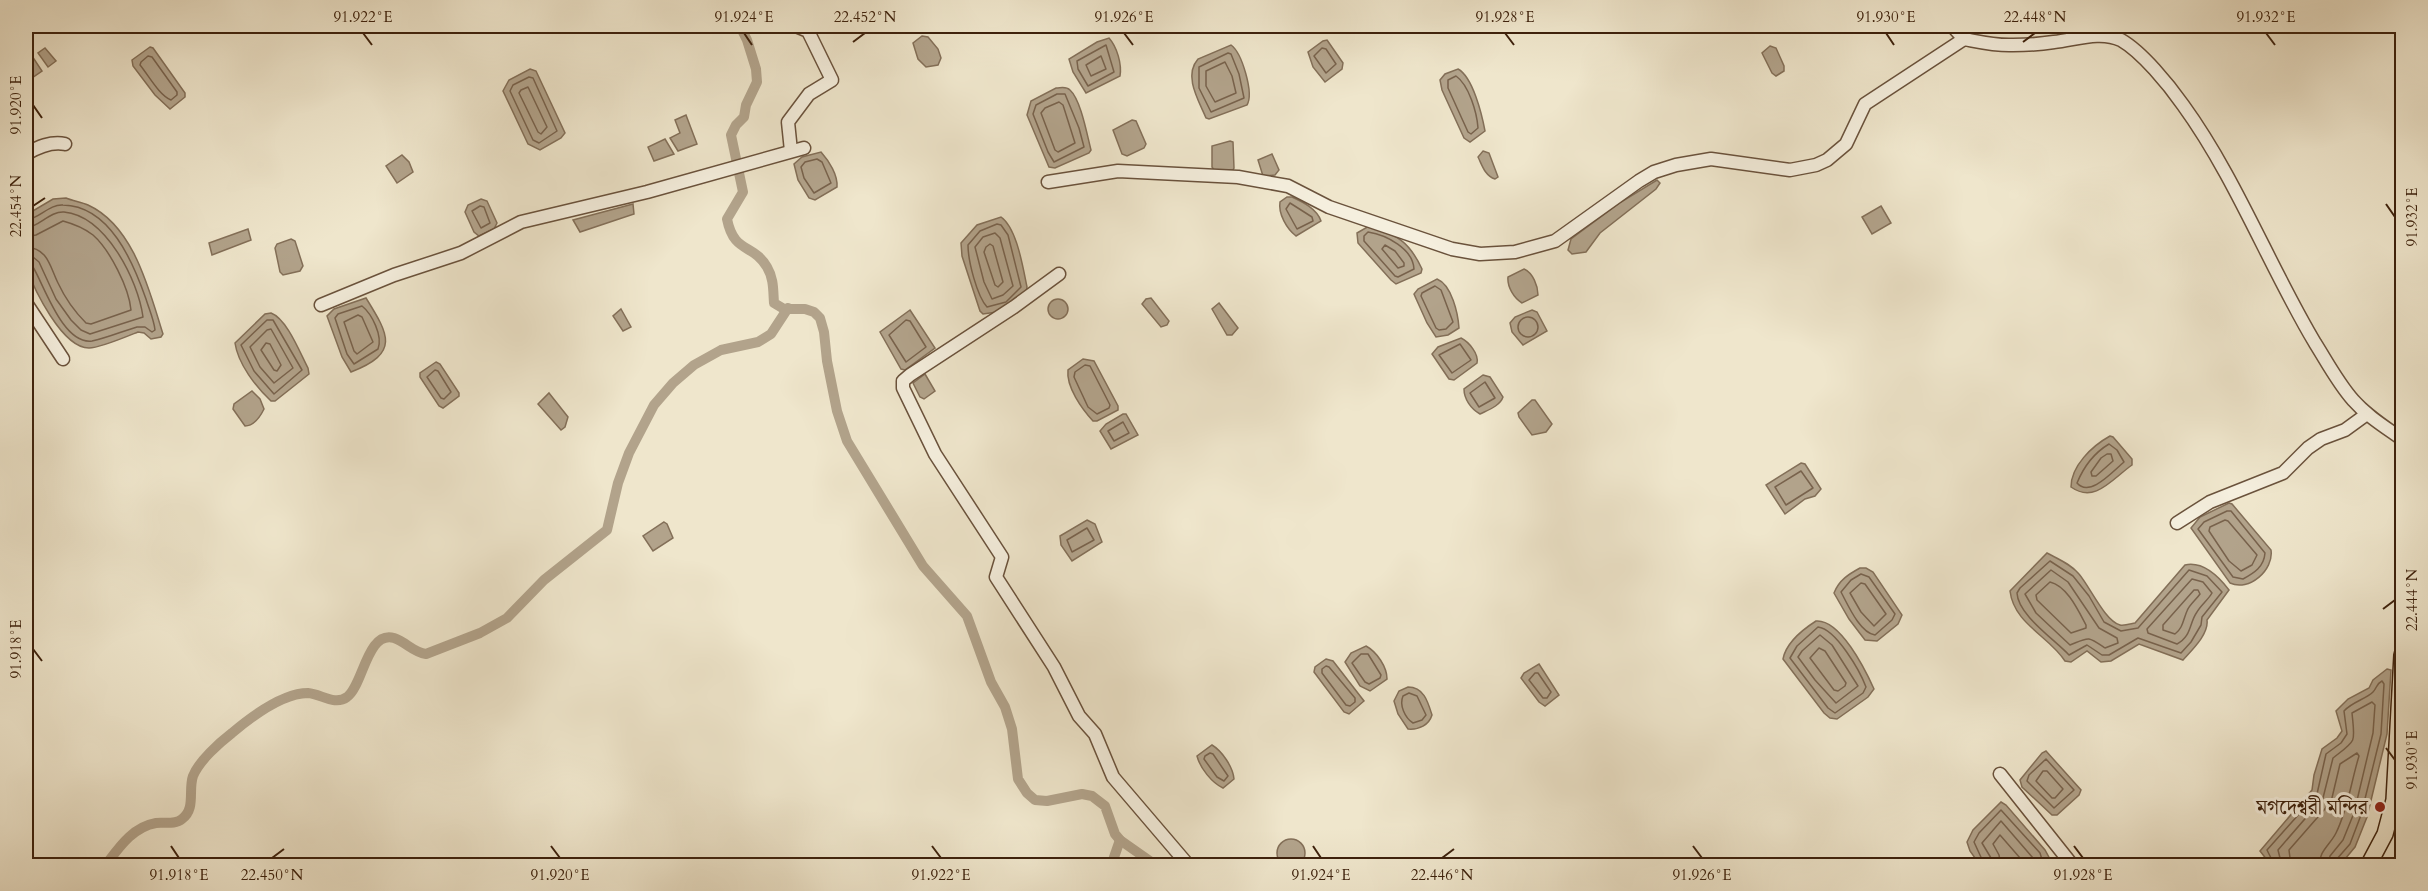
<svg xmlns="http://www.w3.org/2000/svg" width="2428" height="891" viewBox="0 0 2428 891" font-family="Cardo,'Noto Serif Bengali',serif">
<rect width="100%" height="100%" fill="#efe6cc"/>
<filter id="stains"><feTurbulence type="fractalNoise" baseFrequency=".00333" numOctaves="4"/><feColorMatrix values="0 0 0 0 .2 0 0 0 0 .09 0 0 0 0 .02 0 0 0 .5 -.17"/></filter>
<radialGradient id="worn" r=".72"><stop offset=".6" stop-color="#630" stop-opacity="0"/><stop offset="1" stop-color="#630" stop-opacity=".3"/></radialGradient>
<!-- water -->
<g fill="#b2a38b" stroke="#836f58" stroke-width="1.5">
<path d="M922 36 928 37 938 49 941 58 938 65 926 67 918 59 913 43Z"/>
<path d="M1109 38C1117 47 1122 64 1120 76L1086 93 1073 72 1069 59 1097 42Z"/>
<path d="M1327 40 1343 63 1342 69 1325 82 1313 67 1308 52 1323 41Z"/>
<path d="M1231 45C1242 53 1254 93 1247 105L1209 119 1206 118C1199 101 1183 76 1198 59Z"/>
<path d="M1770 46 1776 48 1784 66V71L1776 76 1772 73 1762 53Z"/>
<path d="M150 47 153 48 185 93V97L170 109 155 95 133 66 132 60Z"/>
<path d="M45 48 56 61 48 67 38 53Z"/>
<path d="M32 56 42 71 26 82V62Z"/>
<path d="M530 69 536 71 565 133 561 138 540 150 528 144 503 91 509 80Z"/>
<path d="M1458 69C1473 77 1482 115 1485 131L1470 142 1464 138 1442 90 1440 80 1445 74Z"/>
<path d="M1056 88C1061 88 1066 86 1070 90 1081 100 1087 135 1091 150L1089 153 1055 168 1049 167 1027 115 1031 101Z"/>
<path d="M686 115 697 144 678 151 670 138 680 133 675 120Z"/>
<path d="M1132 120 1136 121 1146 144 1144 148 1127 156 1122 154 1113 130Z"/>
<path d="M665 139 674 154 654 161 648 147Z"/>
<path d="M1230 141 1233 142 1234 168 1233 170H1214L1212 167V146Z"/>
<path d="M1483 151 1489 153 1498 177 1495 179C1485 176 1482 165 1478 157Z"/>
<path d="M821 152C829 161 838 175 837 187L815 200 809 198 798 180 794 164 802 157Z"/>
<path d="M1272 154 1279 170 1275 175 1263 176 1258 160Z"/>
<path d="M402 155 409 162 413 172 397 183 386 166Z"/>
<path d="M1657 180 1660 183 1656 189 1600 233 1586 252 1572 254 1568 250 1571 239 1579 233 1621 202Z"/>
<path d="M1287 197H1292C1303 202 1317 209 1321 221L1296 236C1287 229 1278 214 1280 202Z"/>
<path d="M66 198C73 201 81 202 88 205 134 226 149 290 163 334L161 337 151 339 144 333 138 332C128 336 100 348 89 348 62 348 34 289 26 267 22 255 26 229 26 215L53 199Z"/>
<path d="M481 199 487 201 497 223 494 229 479 236 474 232 465 212 468 205Z"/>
<path d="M633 204 634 214 580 232 573 220Z"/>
<path d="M1881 206 1891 223 1872 234 1862 217Z"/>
<path d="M1001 217C1017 228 1023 268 1027 287L1026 293 997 312 983 314 980 311 962 256 961 243 977 225Z"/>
<path d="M1369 226C1397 235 1409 241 1422 269L1421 273 1396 284 1391 280 1358 243 1357 233Z"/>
<path d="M248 229 251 240 212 255 209 243Z"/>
<path d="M291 239 295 241 303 266 300 271 283 275 280 272 275 248 277 244Z"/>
<path d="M1524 269C1533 273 1538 286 1538 295L1522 303C1514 298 1507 287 1508 277Z"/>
<path d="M1437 279C1452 285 1458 314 1459 328L1448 335 1436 337 1427 323 1414 294 1418 289Z"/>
<path d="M366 298C389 335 400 353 351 372L342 357 327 316 334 309Z"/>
<path d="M1151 298 1169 321 1167 325 1161 327 1142 304 1146 299Z"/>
<circle cx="1058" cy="309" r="10"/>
<path d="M1219 303 1238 328 1232 335H1227L1212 309Z"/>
<path d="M621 309 631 327 623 331 613 316Z"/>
<path d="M910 310 935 348 905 370 901 369 880 332Z"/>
<path d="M1532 310 1537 312 1547 331 1523 345 1512 332 1510 323 1515 317Z"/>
<path d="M271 313C287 319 300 353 308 368L309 374 275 401H271C256 387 238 364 235 343L265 314Z"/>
<path d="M1461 338C1469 342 1479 354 1477 363L1454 380 1449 379 1432 354 1438 347Z"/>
<path d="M1083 359 1094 361 1118 406V410L1097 421H1093C1082 409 1066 387 1068 370Z"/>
<path d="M436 362 440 364 459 393V396L443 408 439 406 420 377V373Z"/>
<path d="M925 374 935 391 924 399 920 397 913 383Z"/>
<path d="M1483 375 1490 377 1503 397C1500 406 1488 410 1480 414 1471 409 1464 399 1464 389Z"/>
<path d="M252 391 260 399 264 409C260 417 254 426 245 426L233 409 234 404Z"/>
<path d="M549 393 568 417 565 427 561 430 538 404Z"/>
<path d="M1532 400H1535L1552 424 1546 432 1532 435 1519 417 1518 413Z"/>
<path d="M1123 414H1126L1138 435 1111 449 1100 431 1106 424Z"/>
<path d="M2110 436 2113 437 2132 459V465C2112 479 2095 504 2071 487 2071 466 2092 446 2110 436Z"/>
<path d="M1801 463 1805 464 1821 489 1815 496 1805 499 1785 514 1766 485Z"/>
<path d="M2229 503 2232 504 2271 550C2274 570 2249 592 2230 583L2191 528 2200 517Z"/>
<path d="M1087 520 1095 524 1102 542 1072 561 1061 545 1060 536Z"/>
<path d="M664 522 667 524 673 538 653 551 643 536Z"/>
<path d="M2047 553C2058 559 2071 564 2079 574 2090 587 2105 621 2120 625 2124 626 2130 624 2135 623L2185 565C2203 561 2219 577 2229 590L2207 620C2209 634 2192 650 2183 660L2139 644 2111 661 2101 662 2087 651 2071 662 2065 661C2049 636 2014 624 2010 591Z"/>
<path d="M1860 568H1866L1873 572 1902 615 1898 624 1877 641 1865 640 1849 619 1834 593C1839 580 1849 574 1860 568Z"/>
<path d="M1816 621C1840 619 1865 669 1874 689L1868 697 1837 719 1830 718 1824 713 1783 659C1786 643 1802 630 1816 621Z"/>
<path d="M1366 646C1377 652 1387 667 1387 679L1370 691 1360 686 1345 662 1351 653Z"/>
<path d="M1326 659 1333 661 1364 701 1349 714 1344 712 1314 672 1315 667Z"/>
<path d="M1539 664 1559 695 1545 706 1539 702 1521 678 1524 673Z"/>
<path d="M2387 669 2391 670 2387 734 2367 817 2355 847 2340 865H2271L2260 851 2312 790 2314 775 2322 749 2337 738 2342 731 2336 711 2348 699 2369 688 2373 680Z"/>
<path d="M1408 687C1424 687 1428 702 1432 715 1429 725 1419 730 1408 729L1398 714 1394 701 1399 691Z"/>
<path d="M1212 745C1222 751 1233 767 1234 779L1223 788C1212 783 1200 768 1197 756Z"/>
<path d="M2046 751 2081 790 2079 795 2057 815H2052L2022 787 2020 780 2042 753Z"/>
<path d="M2001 802 2006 805 2045 850 2051 861 2049 865H1980L1970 851 1967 842 1973 830Z"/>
<circle cx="1291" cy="853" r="14"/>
</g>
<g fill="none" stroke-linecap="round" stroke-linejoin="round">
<!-- shore -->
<g stroke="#78624c" stroke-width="1.5">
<path d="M1106 45 1114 72 1088 86 1078 69 1077 61Z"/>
<path d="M1322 48 1326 49 1336 64 1326 73 1314 56Z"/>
<path d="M1228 53 1231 54 1239 74 1244 98 1211 112 1199 88V67Z"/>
<path d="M148 56 152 57 177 92V95L171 100C159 95 149 76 140 65L141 62Z"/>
<path d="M1101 56 1106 69 1091 76 1086 65Z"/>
<path d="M1225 62 1232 76 1236 93 1215 102 1206 86V71Z"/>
<path d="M1456 76C1469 85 1477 113 1478 128L1471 134 1468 132 1448 88V80Z"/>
<path d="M529 77 533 78 557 131 539 143 533 140 510 91 513 85Z"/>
<path d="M528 87 547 127 541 134 538 132 519 93 521 90Z"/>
<path d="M1057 94H1065L1079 128 1084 147 1054 162 1048 152 1033 114 1036 105Z"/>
<path d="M1059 102 1063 105 1075 143 1058 152 1055 150 1041 113 1045 108Z"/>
<path d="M817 159 822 162 831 183 814 193 804 178 801 167 805 162Z"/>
<path d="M1290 203 1312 217 1313 221 1297 229 1286 209Z"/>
<path d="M480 206 484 207 490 223 481 228 472 211Z"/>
<path d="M26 220C39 219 49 204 63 205 110 206 133 262 146 299 149 309 154 320 155 330L152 332 145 327H137C123 331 107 338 92 341 63 345 44 285 33 267L26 264"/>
<path d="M997 224 1001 225 1008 235 1021 287 1006 302 987 307C977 296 968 261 968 245L980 231Z"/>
<path d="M26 228C39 227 50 211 64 212 106 216 138 280 143 317L90 334 81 330 71 320 56 299 39 262 33 257 26 256"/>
<path d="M1368 232C1387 235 1413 249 1414 269L1398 277 1395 276 1364 241V236Z"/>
<path d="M995 233 1000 238 1013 286 1003 295 992 299 984 282 975 247 983 237Z"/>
<path d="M26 237 36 235 63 221C74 224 84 228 93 235 110 250 129 288 131 310L91 324 86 323C74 311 65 298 58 283 50 267 48 248 26 247"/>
<path d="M990 244 993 246 1003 282 998 287 995 285 984 252 986 247Z"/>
<path d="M1385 245 1395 251 1404 263V266L1398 268 1382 249Z"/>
<path d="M1435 286 1441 290 1453 322 1446 329 1439 330 1436 328 1421 296 1422 293Z"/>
<path d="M362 306C372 314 383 336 378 349L354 364 347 354 335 318 338 314Z"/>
<path d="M358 315 362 317 373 342 357 354 354 351 344 322Z"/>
<circle cx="1528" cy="327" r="10"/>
<path d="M267 320H273L302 370 274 394 254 371 241 345Z"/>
<path d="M906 320 910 321 926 347 906 362 889 335Z"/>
<path d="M271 329 293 368 274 383 260 367 250 347 267 330Z"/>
<path d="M266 343 270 344 281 365 277 371 274 370 261 350Z"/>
<path d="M1460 344 1471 360 1452 373 1439 355Z"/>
<path d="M1085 365 1090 366 1110 405 1109 408 1097 414 1088 407 1074 377 1075 372Z"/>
<path d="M435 370 438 371 451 392 444 399 441 398 427 377Z"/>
<path d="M1485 382 1495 398 1479 407 1470 393Z"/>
<path d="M1123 422 1129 433 1114 441 1108 431Z"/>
<path d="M2109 444 2117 450 2124 462C2113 471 2090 498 2077 483 2084 466 2094 453 2109 444Z"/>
<path d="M2107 454H2111L2113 461 2096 476H2092L2091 472 2101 458Z"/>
<path d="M1801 471 1813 488 1786 505 1775 487Z"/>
<path d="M2227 511H2231L2265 553C2264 567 2254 573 2243 579L2233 577 2198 529 2204 522Z"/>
<path d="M2225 520 2228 521 2257 555 2252 565 2241 571 2229 561 2209 531 2210 527Z"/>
<path d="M1087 528 1094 540 1072 552 1067 540Z"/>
<path d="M2050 561 2073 576 2089 596 2104 622 2121 631 2138 628 2189 570 2207 576 2222 592 2202 617 2201 625 2191 642 2181 653 2138 638 2109 655H2102L2087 645 2069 655C2054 639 2018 615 2017 593L2020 588Z"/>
<path d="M2051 570 2068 582 2099 628 2117 638 2118 643 2105 648C2087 636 2090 637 2070 645L2036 613 2025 594Z"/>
<path d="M1861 574 1869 577 1895 614 1892 620 1875 635C1860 633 1848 605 1841 592L1851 580Z"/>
<path d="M2192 579 2203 582 2212 593C2208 600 2201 605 2197 612 2189 623 2192 636 2177 644L2148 633 2147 629Z"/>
<path d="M2050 582C2067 586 2078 610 2086 625V628L2071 633 2037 600 2036 595Z"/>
<path d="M1861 583 1865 584 1886 614 1874 626 1861 612 1850 593Z"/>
<path d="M2194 590H2198L2200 594C2196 600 2189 605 2187 611 2183 620 2183 628 2175 634L2163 630V625Z"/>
<path d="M1818 627C1836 629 1860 671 1866 687L1863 693 1835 713 1828 708 1790 658 1797 646Z"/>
<path d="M1820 635 1832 645 1858 686 1836 703 1815 680 1798 657 1802 651Z"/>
<path d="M1819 648 1825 651 1846 683 1845 686 1838 691 1834 690 1810 658Z"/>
<path d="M1361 654H1368L1381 675 1380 678 1369 684 1365 682 1352 663Z"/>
<path d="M1326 666 1329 667 1355 698V702L1350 706 1346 705 1322 673V669Z"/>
<path d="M1535 673H1538L1551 692 1547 698H1543L1529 680Z"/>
<path d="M1409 693 1417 696 1426 715 1422 720 1413 723C1405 718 1399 705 1403 696Z"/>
<path d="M1210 753 1213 754 1228 776 1224 781 1217 777 1204 759 1205 756Z"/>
<path d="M2046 759 2074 790 2054 808 2027 781 2029 775Z"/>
<path d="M2043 771H2047L2063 789 2055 798H2052L2036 781Z"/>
<path d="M1985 866 1974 842 1979 833 2001 810 2040 853 2044 866"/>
<path d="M1992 866 1991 858 1982 843 2001 821 2033 858 2036 866"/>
<path d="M2001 866 1999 855 1993 844 2000 835 2027 866"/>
<path d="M2275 866 2267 850 2317 794 2326 754 2341 743 2347 734 2344 711C2352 702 2366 699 2373 692 2377 688 2376 684 2382 681L2384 684 2381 734 2361 815 2350 844 2336 860V866"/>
<path d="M2282 866 2278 850 2323 798 2333 758C2357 739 2355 744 2352 713L2372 702 2375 705 2373 733 2354 813 2343 840 2330 856 2328 866"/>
<path d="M2291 866 2289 850 2331 802 2340 764 2357 753 2359 756C2351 782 2348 809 2336 833 2330 845 2319 851 2319 866"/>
</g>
<!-- canal -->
<g stroke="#b2a38b" stroke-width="10">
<path d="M740 26 747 40 756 69 757 82 746 105 744 117 736 125 731 135 743 192 727 219C734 254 753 243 767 267 774 279 773 290 774 303L784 309H805L814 312 820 318 824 332 827 361 837 411 847 441 923 566 967 616 991 682 1005 707 1012 729 1018 779 1027 793 1035 800 1047 801 1082 794 1092 796 1105 806 1115 834 1120 840 1157 866"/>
<path d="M105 866C118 849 132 827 156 823 164 822 175 825 182 819 196 809 188 790 193 776 199 761 219 743 232 733 251 717 282 693 308 693 321 694 335 706 347 697 363 686 367 630 394 638 406 642 413 652 426 654L480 633 507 618 544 580 607 530 618 483 629 453 654 405 673 383 694 365 721 350 758 342 771 334 788 308"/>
<path d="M1111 866 1120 840"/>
</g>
<!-- minor casing -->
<g stroke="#6a523c" stroke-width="15">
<g id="minor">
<path d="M1952 26 1964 39C1980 42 1997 46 2013 45 2027 45 2041 44 2054 42 2075 40 2100 30 2121 40 2142 52 2169 85 2183 105 2236 178 2269 266 2315 343 2327 362 2338 383 2353 400 2367 416 2385 427 2402 439"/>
<path d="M791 151 788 122 809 94 832 80 808 31 796 26"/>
<path d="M26 154C38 147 51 141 65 144"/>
<path d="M1048 182 1118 171 1238 177 1288 186 1329 207 1452 249 1480 254 1515 252 1555 241 1639 181 1654 172 1676 165 1711 159 1790 170 1816 165 1827 160 1846 144 1865 104 1964 39"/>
<path d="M1059 274 1014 307 910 375 903 381V388L935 454 1002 557 996 577 1054 667 1079 716 1095 734 1113 777 1189 866"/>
<path d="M26 303 63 359"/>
<path d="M321 305 394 275 461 253 521 222 647 192 804 148"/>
<path d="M2177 523 2210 502 2283 473 2308 448 2321 439 2345 430 2367 414"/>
<path d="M2000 774 2073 866"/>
</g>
</g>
<!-- major casing -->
<g stroke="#3d210c" stroke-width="18">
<path id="major" d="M2368 866 2385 834 2394 800 2402 655"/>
</g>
<!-- minor -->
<use href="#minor" stroke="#f5efde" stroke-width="12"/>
<!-- major -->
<use href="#major" stroke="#efe6cc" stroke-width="15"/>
</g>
<!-- ticks -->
<path fill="none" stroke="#3d210c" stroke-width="2" d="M363 33 372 45M744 33 752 45M1124 33 1133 45M1505 33 1514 45M1886 33 1894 45M2266 33 2275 45M853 42 865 33M2023 42 2035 33M33 105 42 118M2386 204 2395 217M33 206 45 198M2383 609 2395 600M33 649 42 661M2386 748 2395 760M171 846 179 858M551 846 560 858M932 846 941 858M1313 846 1321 858M1693 846 1702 858M2074 846 2083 858M272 858 284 849M1442 858 1454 849"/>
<!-- markers -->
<circle fill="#8f2418" stroke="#f5efde" stroke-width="2" cx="2380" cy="807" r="6"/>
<g text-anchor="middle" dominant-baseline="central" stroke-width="6" stroke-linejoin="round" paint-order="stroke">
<!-- poi labels -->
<g font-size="20" fill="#3d210c" stroke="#f5efde" text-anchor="end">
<text x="2368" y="807">মগদেশ্বরী মন্দির</text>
</g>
</g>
<!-- margin -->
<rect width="2428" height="891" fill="none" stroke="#efe6cc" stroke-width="66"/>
<rect x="33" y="33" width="2362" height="825" fill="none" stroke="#3d210c" stroke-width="2"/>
<g font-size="15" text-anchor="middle" fill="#3d210c">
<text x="363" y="22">91.922°E</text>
<text x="744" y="22">91.924°E</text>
<text x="865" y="22">22.452°N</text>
<text x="1124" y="22">91.926°E</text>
<text x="1505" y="22">91.928°E</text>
<text x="1886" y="22">91.930°E</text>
<text x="2035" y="22">22.448°N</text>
<text x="2266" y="22">91.932°E</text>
<text transform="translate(16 105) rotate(-90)" y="5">91.920°E</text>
<text transform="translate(16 206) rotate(-90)" y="5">22.454°N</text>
<text transform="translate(2412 217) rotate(-90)" y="5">91.932°E</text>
<text transform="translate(2412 600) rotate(-90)" y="5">22.444°N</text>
<text transform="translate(16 649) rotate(-90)" y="5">91.918°E</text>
<text transform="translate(2412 760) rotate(-90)" y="5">91.930°E</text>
<text x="179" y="880">91.918°E</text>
<text x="272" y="880">22.450°N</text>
<text x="560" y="880">91.920°E</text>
<text x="941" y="880">91.922°E</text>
<text x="1321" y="880">91.924°E</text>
<text x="1442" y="880">22.446°N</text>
<text x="1702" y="880">91.926°E</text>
<text x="2083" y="880">91.928°E</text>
</g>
<rect width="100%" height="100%" filter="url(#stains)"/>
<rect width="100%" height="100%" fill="url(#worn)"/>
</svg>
